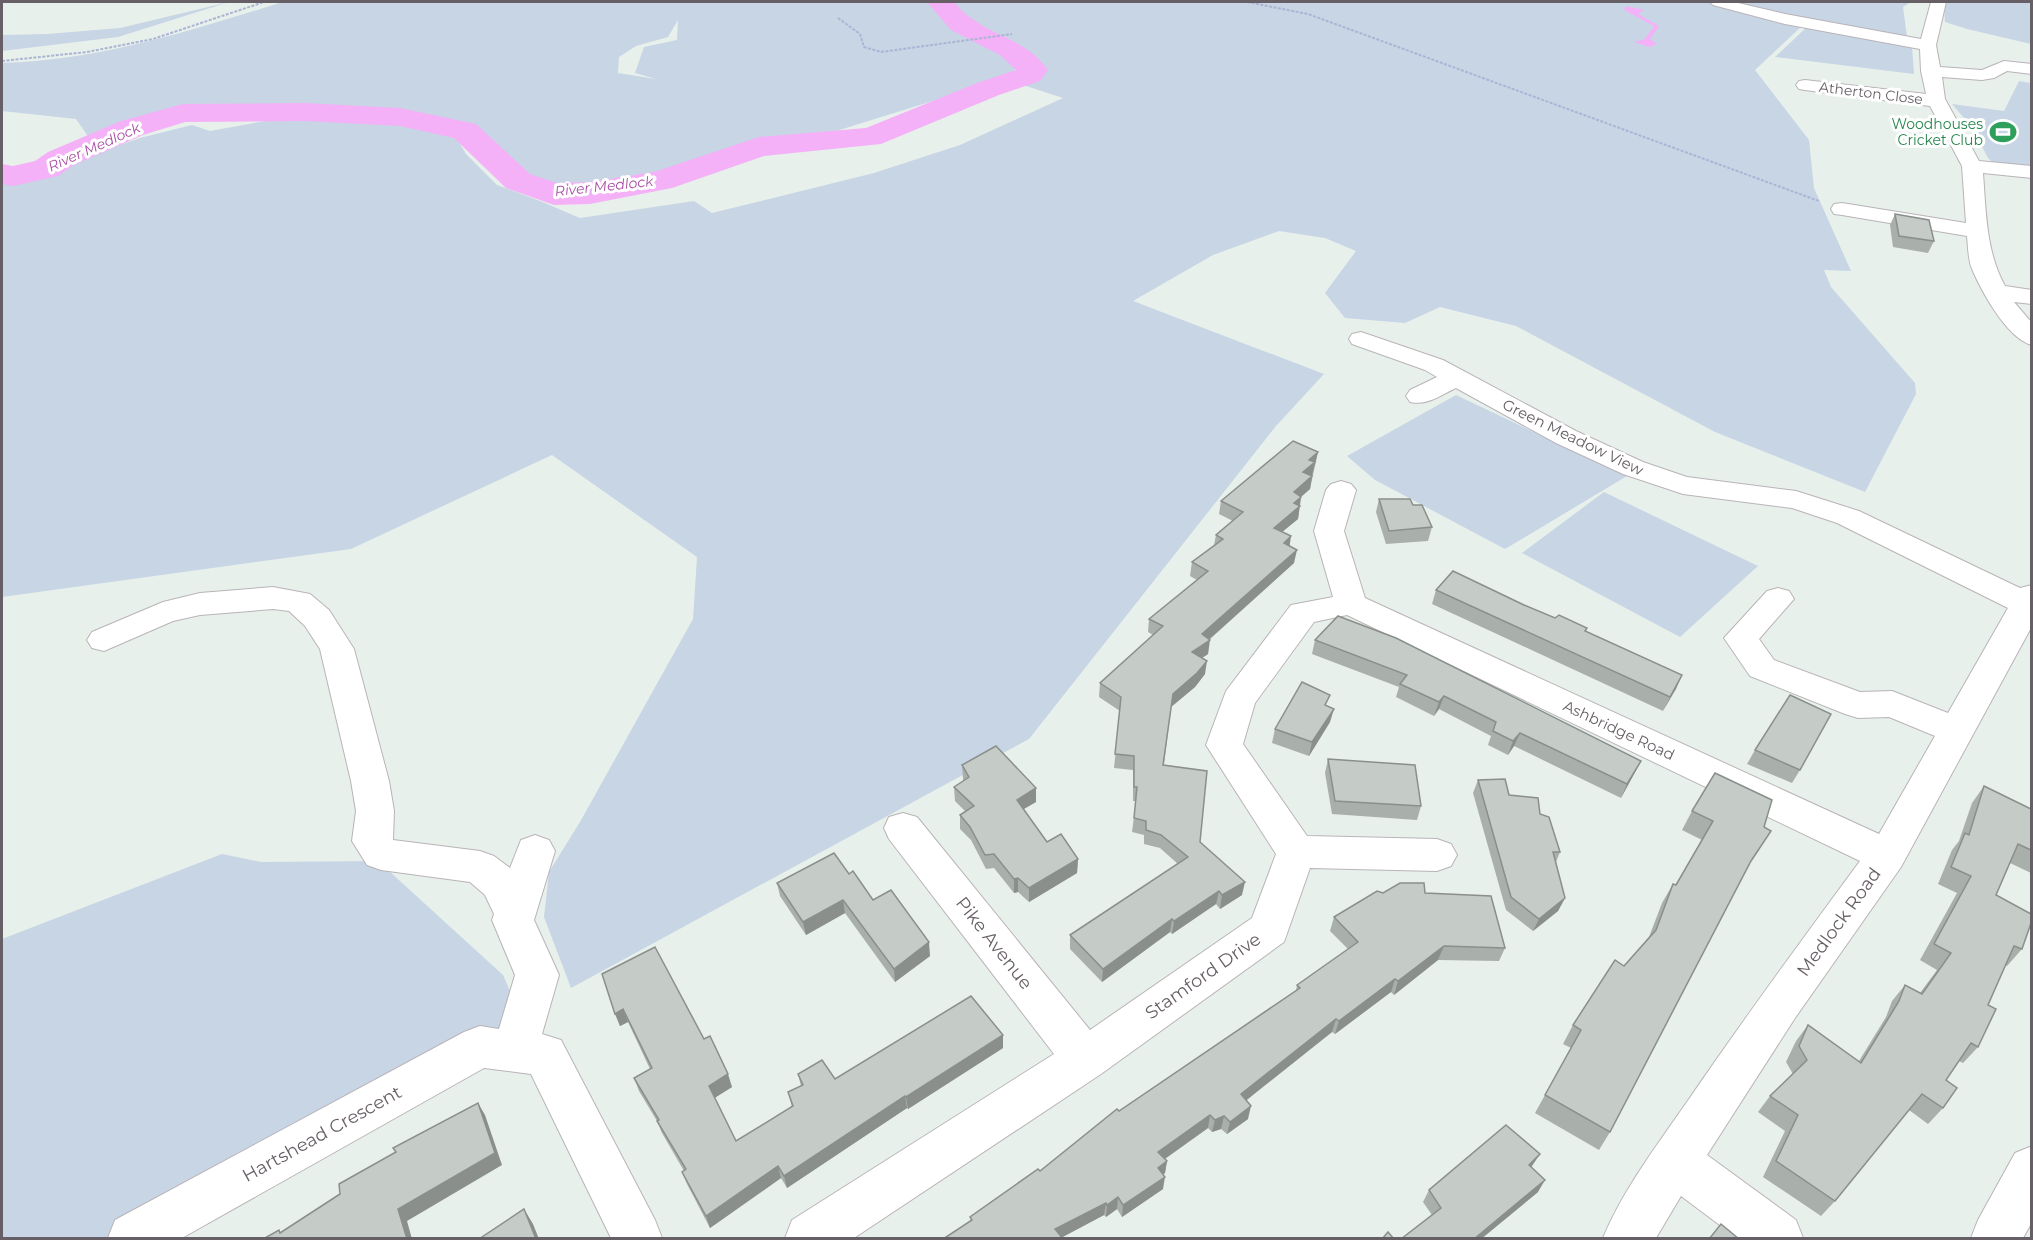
<svg xmlns="http://www.w3.org/2000/svg" width="2033" height="1240" viewBox="0 0 2033 1240" font-family="Montserrat,sans-serif">
<rect width="100%" height="100%" fill="#e8f0eb"/>
<!-- green -->
<g fill="#c7d5e5" fill-rule="evenodd">
<path d="M229 2 118 37 2 51V35L47 34 120 28Z"/>
<path d="M283 2H1911L1903 7 1907 37 1804 24 1755 70 1809 140 1814 188 1851 271 1824 270 1831 287 1915 383 1916 394 1865 492 1715 432 1516 326 1440 307 1405 323 1345 318 1325 293 1356 251 1325 238 1279 231 1213 255 1133 301 1324 374 1276 426 1029 739 571 988 544 917 549 872 580 822 693 619 697 557 552 455 351 549 2 597V179L33 175 140 138 192 125 210 131 293 116 398 121 457 139 466 154 497 185 540 201 580 218 694 201 712 213 874 173 960 145 1063 98 1020 84 1045 72 1027 51 1010 77 817 137 751 144 683 168 648 177 558 189 530 180 470 125 404 114 308 109 183 112 128 126 92 142 76 119 2 111V63C102 60 189 31 283 2ZM678 20 677 40 644 47 635 73 656 79 618 73 619 57 636 46 668 37Z"/>
<path d="M1946 2H2031V44L1967 29 1945 22 1944 4Z"/>
<path d="M1808 26 1912 46 1914 74 1775 57Z"/>
<path d="M2019 81 2031 83V173L2002 171 1988 158 1971 126 1952 104 2004 111Z"/>
<path d="M1456 395 1627 476 1505 549 1375 480 1347 456Z"/>
<path d="M1604 492 1758 566 1680 637 1522 553Z"/>
<path d="M222 854 261 862 378 861 503 975 521 1016 110 1238H2V939Z"/>
</g>
<!-- water -->
<path fill="#f5b1f7" d="M1626 6 1644 10 1638 14 1659 26 1650 39 1657 44 1649 47 1634 42 1645 39 1654 26 1628 12 1624 9Z"/>
<g fill="none" stroke-linecap="round" stroke-linejoin="round">
<!-- river -->
<path fill="#f5b1f7" fill-rule="evenodd" d="M927 2H954C959 7 964 14 971 18 997 38 1027 40 1048 70L1040 81 999 95 881 144 764 156 672 188 590 204 554 205 506 188 454 138 400 126 305 121 185 122 143 135 72 166 58 176 13 186 2 184V164L13 166 35 161 48 152 121 121 183 104 305 103 400 108 476 124 530 174 557 183 590 182 654 172 759 137 866 128 977 83 1016 70 1000 55 951 30Z"/>
<!-- minor casing -->
<g stroke="#b9b3b8" stroke-width="2">
<g id="minor">
<path d="M1710 2H1734L1785 14 1921 39 1931 2H1946L1936 45 1940 67 1982 70 2004 61 2032 64V74L2007 71 1994 78 1982 80 1942 77 1945 99 1979 161 2032 166V178L1983 173C1986 212 1986 252 2005 286L2032 290V304L2014 302 2032 323V345C2007 339 1981 290 1972 269 1968 259 1968 246 1967 236L1842 215 1834 214 1831 209 1834 204 1842 203 1966 223 1962 166 1930 106 1805 90 1799 89 1796 85 1799 81 1805 80 1926 94 1921 71 1920 49 1785 24 1713 5Z"/>
<path d="M1361 332 1443 360 1576 431 1643 462 1687 477 1796 491 1859 511 2020 588 2032 585V626L1901 867 1795 1018 1707 1155 1796 1220 1803 1238H1737L1681 1196 1656 1238H1603C1623 1190 1657 1145 1687 1102 1743 1020 1801 941 1860 861L1347 615 1314 622 1255 703 1243 744 1307 836 1437 839 1451 844 1457 855 1451 866 1437 871 1310 868 1284 942 1101 1074 854 1238H785L792 1220 1054 1054 889 839 884 828 889 817 903 813 917 817 1090 1030 1252 918 1276 854 1206 745 1226 691 1291 605 1333 597 1314 531 1326 490 1331 484 1341 481 1351 484 1356 490 1344 531 1365 598 1879 834 1935 736 1889 717 1858 718 1845 714 1750 676 1724 638 1767 591 1778 588 1789 591 1794 599 1759 639 1774 660 1860 692 1892 691 1948 713 2008 608 1837 523 1792 508 1683 494 1623 474 1556 443 1456 388C1441 395 1427 406 1410 402L1406 396 1410 390 1437 377 1425 370 1352 344 1349 339 1352 334Z"/>
<path d="M273 587 310 594 329 610 354 649 389 781 394 811 393 840 480 851 494 856 510 868 521 840 535 835 549 840 555 851 534 920 559 975 542 1034 561 1040 655 1220 662 1238H611L531 1074 484 1068 182 1238H108L115 1220 464 1032 480 1026 499 1029 515 975 492 920 494 914 485 895 470 882 381 870 367 865 352 841 356 811 351 781 320 649 305 626 289 611 273 609 200 615 173 621 104 651 92 648 87 640 92 632 163 602 200 593Z"/>
<path d="M2032 1146V1222L2023 1238H1971L1978 1220 2015 1153Z"/>
</g>
</g>
<!-- path -->
<g stroke="#acb4d5" stroke-width="2" stroke-dasharray="3 1.5" stroke-linecap="butt">
<path d="M1247 2 1308 14 1819 201"/>
<path d="M838 18 860 34 864 47 881 52 1012 34"/>
<path d="M2 61 87 52 153 39 264 2"/>
</g>
<!-- minor -->
<use href="#minor" fill="#fff" fill-rule="evenodd"/>
</g>
<!-- wall -->
<g fill="#a9afab">
<path d="M1895 214 1934 241 1928 253 1893 247 1890 225Z"/>
<path d="M1318 452 1310 489 1301 497 1298 519 1282 532 1290 546 1294 563 1209 640 1208 654 1202 658 1205 674 1195 687 1171 707 1164 765 1200 842 1242 895 1220 909 1216 904 1172 934 1170 932 1102 982 1070 949V935L1178 864 1160 848 1144 844V835L1132 832 1136 801H1133V770L1114 768 1120 711 1099 697 1100 683 1153 635 1148 632 1149 619 1197 580 1190 576 1192 562 1214 545 1216 535 1233 521 1219 514 1221 501Z"/>
<path d="M1379 499 1413 505 1432 527 1428 541 1386 544 1376 512Z"/>
<path d="M1436 590 1524 605 1586 631 1682 675 1663 711 1432 604Z"/>
<path d="M1315 640 1641 761 1621 798 1514 746 1508 755 1488 745 1491 736 1439 709 1434 716 1396 697 1399 687 1312 654Z"/>
<path d="M1330 722 1309 756 1272 743 1275 729Z"/>
<path d="M1755 750 1800 770 1792 783 1747 764Z"/>
<path d="M1328 759 1421 806 1417 820 1332 814 1325 773Z"/>
<path d="M962 765 1036 788V802L1023 809 1047 842 1078 859 1077 873 1029 902 1018 892 1014 893 994 868 986 869 971 840 960 829V815L966 812 955 801 954 787 964 781 963 779Z"/>
<path d="M1478 780 1509 795 1540 814 1560 852 1556 862 1565 898 1558 911 1533 931 1506 910 1473 793Z"/>
<path d="M1984 786 2031 809V873L2010 863 1996 895 2022 949 2007 966 2005 965 1988 1005 1978 1047 1963 1063 1959 1061 1946 1080 1943 1108 1928 1124 1909 1110 1835 1201 1821 1216 1763 1177 1785 1131 1758 1112 1770 1096 1793 1074 1786 1062 1796 1041 1808 1025 1859 1061 1886 1017 1892 1001 1905 985 1920 993 1937 970 1920 960 1957 893 1938 884 1952 850 1959 841 1972 803Z"/>
<path d="M1692 811 1764 827 1759 850 1748 866 1610 1132 1599 1150 1535 1113 1571 1048 1563 1044 1573 1025 1649 937 1662 903 1673 884 1676 885 1702 840 1682 830Z"/>
<path d="M849 874 873 900 930 956 895 982 845 913 806 935 780 896 777 883Z"/>
<path d="M1383 893H1425L1505 948 1499 961 1438 960 1394 995 1391 992 1335 1034 1332 1032 1246 1100 1248 1119 1227 1134 1221 1129 1212 1132 1208 1128 1165 1159 1167 1161 1165 1173 1163 1174V1189L1122 1217 1117 1209 1106 1217 1104 1215 1062 1237 971 1221 970 1217 1040 1171 1119 1111 1296 990 1297 985 1348 949 1330 931 1334 917Z"/>
<path d="M602 974 704 1039 732 1087 714 1098 736 1141 792 1107 788 1092 801 1086 798 1074 835 1079 1003 1048 908 1109 907 1108 787 1188 781 1178 710 1228 687 1184 682 1172 684 1171 662 1133 657 1121 639 1091 634 1078 650 1069 628 1022 620 1026Z"/>
<path d="M1532 1166 1531 1167 1538 1192 1481 1239H1401L1432 1215 1423 1202 1429 1190Z"/>
</g>
<!-- shaded-wall -->
<g fill="#8a8f8b">
<path d="M1318 452 1312 475 1301 485 1303 472 1309 460Z"/>
<path d="M1312 476 1310 489 1296 501 1301 497 1298 519 1271 541 1274 528 1294 492Z"/>
<path d="M1291 536 1289 550 1284 543Z"/>
<path d="M1297 550 1294 563 1205 643 1210 640 1208 654 1190 666 1192 652 1202 634Z"/>
<path d="M1207 661 1205 674 1195 687 1171 707 1173 694Z"/>
<path d="M1682 675 1676 689 1663 711 1670 697Z"/>
<path d="M1444 696 1439 709 1434 716 1439 702Z"/>
<path d="M1334 709 1330 722 1309 756 1312 742Z"/>
<path d="M1520 733 1514 746 1508 755 1513 741Z"/>
<path d="M1641 761 1634 774 1621 798 1627 784Z"/>
<path d="M1036 788V802L1017 813V800Z"/>
<path d="M1078 859 1077 873 1029 902V888Z"/>
<path d="M1018 878V892L1014 893V879Z"/>
<path d="M1245 882 1242 895 1220 909 1222 895Z"/>
<path d="M1219 891 1216 904 1172 934 1174 921Z"/>
<path d="M1565 898 1558 911 1533 931 1539 919Z"/>
<path d="M843 900 845 913 806 935 803 922Z"/>
<path d="M1172 919 1170 932 1102 982 1103 969Z"/>
<path d="M929 942 930 956 895 982 894 969Z"/>
<path d="M1444 946 1438 960 1394 995 1398 981Z"/>
<path d="M1395 979 1391 992 1335 1034 1339 1021Z"/>
<path d="M623 1009 628 1022 620 1026 615 1014Z"/>
<path d="M1336 1019 1332 1032 1238 1107 1241 1094Z"/>
<path d="M1003 1035V1048L908 1109 906 1097Z"/>
<path d="M728 1074 732 1087 713 1099 709 1086Z"/>
<path d="M905 1096 907 1108 787 1188 784 1176Z"/>
<path d="M478 1103 485 1115 502 1165 407 1221 412 1239H407L398 1209Z"/>
<path d="M1251 1106 1248 1119 1227 1134 1230 1122Z"/>
<path d="M1210 1115 1208 1128 1156 1165 1158 1152Z"/>
<path d="M1224 1116 1221 1129 1212 1132 1215 1120Z"/>
<path d="M1540 1154 1532 1166 1522 1178 1529 1165Z"/>
<path d="M1167 1161 1165 1173 1156 1180 1158 1168Z"/>
<path d="M778 1166 781 1178 710 1228 706 1216Z"/>
<path d="M1165 1177 1163 1189 1122 1217 1123 1205Z"/>
<path d="M1545 1180 1538 1192 1481 1239H1474Z"/>
<path d="M1118 1197 1117 1209 1106 1217 1107 1205Z"/>
<path d="M1106 1203 1104 1215 1059 1239 1055 1229Z"/>
<path d="M524 1209 533 1224 539 1239H536Z"/>
</g>
<!-- building -->
<g fill="#c5ccc7" stroke="#8a8f8b" stroke-width="1.5">
<path d="M1895 214 1929 220 1934 241 1899 236Z"/>
<path d="M1293 441 1318 452 1309 460 1315 462 1303 472 1312 476 1294 492 1301 497 1294 503 1300 506 1274 528 1291 536 1284 543 1297 550 1202 634 1210 640 1192 652 1207 661 1197 673 1173 694 1163 765 1207 771 1200 842 1245 882 1222 895 1219 891 1174 921 1172 919 1103 969 1070 935 1188 857 1161 835 1146 830V821L1134 818 1137 787H1134V756L1115 754 1121 697 1100 683 1163 626 1149 619 1208 571 1192 562 1223 539 1216 535 1243 512 1221 501Z"/>
<path d="M1379 499H1410L1413 505H1422L1432 527 1389 531Z"/>
<path d="M1453 571 1524 605 1555 618 1559 615 1587 628 1585 631 1682 675 1670 697 1436 590Z"/>
<path d="M1338 616 1396 638 1641 761 1627 784 1520 733 1513 741 1493 731 1496 722 1444 696 1439 702 1400 684 1407 675 1315 640Z"/>
<path d="M1302 682 1330 695 1325 705 1334 709 1312 742 1275 729Z"/>
<path d="M1790 695 1831 714 1800 770 1755 750Z"/>
<path d="M996 746 1036 788 1017 800 1047 842 1061 834 1078 859 1029 888 1018 878 1014 879 994 854 985 855 970 827 960 815 974 806 954 787 969 777 962 765Z"/>
<path d="M1328 759 1415 765 1421 806 1335 801Z"/>
<path d="M1715 773 1772 800 1764 827 1771 831 1751 861 1610 1132 1545 1095 1581 1030 1573 1025 1615 960 1624 966 1656 930 1673 884 1676 885 1713 821 1692 811Z"/>
<path d="M1505 779 1509 795 1538 798 1540 814 1549 817 1560 852H1553L1565 898 1539 919 1511 897 1478 780Z"/>
<path d="M1984 786 2031 809V850L2018 844 1996 895 2031 914V923L2022 949 2014 946 1988 1005 1996 1009 1978 1047 1971 1043 1946 1080 1957 1088 1943 1108 1922 1094 1835 1201 1776 1161 1798 1115 1770 1096 1807 1060 1799 1046 1808 1025 1861 1063 1899 1001 1905 985 1922 994 1951 953 1934 944 1971 876 1951 867 1965 833 1969 835Z"/>
<path d="M834 853 849 874 853 871 873 900 891 890 929 942 894 969 843 900 803 922 777 883Z"/>
<path d="M1400 883H1424L1425 893 1491 896 1505 948 1444 946 1398 981 1395 979 1339 1021 1336 1019 1241 1094 1251 1106 1230 1122 1224 1116 1215 1120 1210 1115 1158 1152 1167 1161 1158 1168 1165 1177 1123 1205 1118 1197 1107 1205 1106 1203 1055 1229 1063 1239H943L972 1220 970 1217 1038 1169 1040 1171 1117 1109 1119 1111 1300 988 1297 985 1358 942 1334 917 1377 891 1383 893Z"/>
<path d="M655 947 704 1039 710 1036 728 1074 709 1086 736 1141 793 1106 788 1092 803 1085 798 1074 822 1060 835 1079 971 996 1003 1035 906 1097 905 1096 784 1176 778 1166 706 1216 682 1172 686 1169 657 1121 659 1120 634 1078 652 1068 623 1009 615 1014 602 974Z"/>
<path d="M478 1103 495 1153 398 1209 407 1239H263L279 1230 280 1233 340 1194 339 1184 396 1152 393 1148Z"/>
<path d="M1506 1125 1540 1154 1529 1165 1545 1180 1474 1239H1401L1441 1208 1429 1190Z"/>
<path d="M524 1209 536 1239H479Z"/>
<path d="M1721 1224 1739 1239H1709Z"/>
<path d="M1388 1232 1394 1239H1382Z"/>
</g>
<!-- icons -->
<defs>
<g id="stadium-bare" transform="scale(2.07)"><path d="M0-5a6.5 5 0 1 0 0 10a6.5 5 0 1 0 0-10ZM-3.5-1.8h7v3.6h-7Z" fill="#2e9e5b" stroke="#fff" stroke-width="2.5" paint-order="stroke"/></g>
</defs>
<g fill-rule="evenodd">
<use href="#stadium-bare" x="2003" y="132"/>
</g>
<g text-anchor="middle" dominant-baseline="central" stroke-width="6" stroke-linejoin="round" paint-order="stroke">
<!-- far-street labels -->
<g font-size="14" fill="#675f66" stroke="#fff">
<text transform="translate(1871 93) rotate(7)">Atherton Close</text>
</g>
<!-- far-leisure labels -->
<g font-size="14" fill="#27864d" stroke="#fff" text-anchor="end">
<text x="1983" y="124">Woodhouses<tspan x="1983" dy="16">Cricket Club</tspan></text>
</g>
<!-- far-water labels -->
<g font-size="14" font-style="italic" fill="#a94da5" stroke="#fff">
<text transform="translate(94 147) rotate(-24)">River Medlock</text>
<text transform="translate(604 186) rotate(-6)">River Medlock</text>
</g>
<!-- street labels -->
<g font-size="15" fill="#675f66" stroke="#fff">
<text transform="translate(1573 437) rotate(26)">Green Meadow View</text>
<text transform="translate(1619 730) rotate(25)">Ashbridge Road</text>
</g>
<!-- near-street labels -->
<g font-size="18" fill="#675f66" stroke="#fff">
<text transform="translate(1839 922) rotate(-54)">Medlock Road</text>
<text transform="translate(994 943) rotate(52)">Pike Avenue</text>
<text transform="translate(1203 976) rotate(-35)">Stamford Drive</text>
<text transform="translate(322 1134) rotate(-29)">Hartshead Crescent</text>
</g>
</g>
<!-- border -->
<rect width="2033" height="1240" fill="none" stroke="#675f66" stroke-width="6"/>
</svg>
